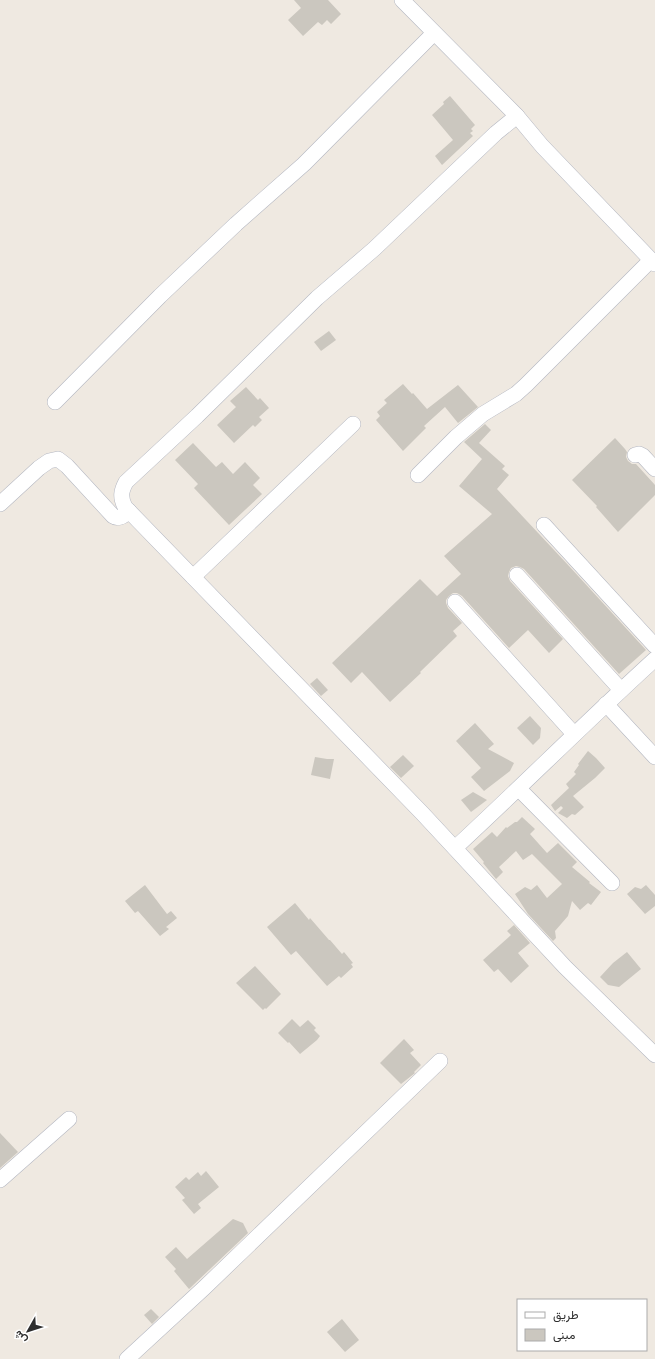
<svg xmlns="http://www.w3.org/2000/svg" width="655" height="1359" viewBox="0 0 655 1359" font-family="Montserrat,Vazirmatn,sans-serif">
<rect width="100%" height="100%" fill="#efe9e1"/>
<!-- building -->
<g fill="#cbc7bf">
<path d="M294 0H328L341 14 331 24 327 20 322 25 318 22 303 36 288 20 301 8Z"/>
<path d="M450 96 475 125 471 129 473 131 470 133 473 136 442 165 435 156 453 140 432 115 444 104 443 102Z"/>
<path d="M329 331 336 340 321 351 314 342Z"/>
<path d="M403 384 412 394 413 393 427 409 458 385 478 407 458 423 445 407 424 426 426 428 403 451 376 420 380 416 377 412 387 403 384 400Z"/>
<path d="M246 387 258 400 260 398 269 408 259 417 262 420 255 427 253 425 234 443 217 425 236 407 230 401Z"/>
<path d="M485 424 491 430 479 443 505 466 502 469 509 475 497 489 569 566 646 650 619 674 524 569 520 567 516 566 511 568 509 572 508 576 510 581 563 639 549 653 528 630 509 648 462 596 457 593H453L449 596 446 600V603L448 608 462 623 453 631 457 636 420 672 421 673 390 702 362 672 351 683 332 663 420 579 437 596 461 574 444 556 492 514 459 486 482 459 464 442Z"/>
<path d="M615 438 625 449 627 452 626 457 628 461 632 464H636L655 485V495L618 532 596 507 597 506 572 480Z"/>
<path d="M193 443 216 467 222 462 233 474 245 462 260 478 253 485 262 494 229 525 194 488 198 484 175 460Z"/>
<path d="M317 678 328 690 321 696 310 684Z"/>
<path d="M530 716 541 728 540 738 533 745 517 728Z"/>
<path d="M475 723 494 744 488 749 514 763 510 771 484 791 471 777 481 768 456 741Z"/>
<path d="M588 751 596 758 605 768 595 778 573 796 584 807 575 815 572 814 567 818 558 813 563 808 561 806 555 811 551 805 569 788 566 784 576 774 574 772 579 765 578 764Z"/>
<path d="M403 755 414 766 401 778 390 767Z"/>
<path d="M315 757 327 759H334L330 779 311 775Z"/>
<path d="M473 792 487 800 471 812 461 800Z"/>
<path d="M522 817 535 829 530 834 547 853 558 843 577 862 572 867 590 882 589 883 601 892 591 905 588 903 580 910 572 901 568 916 555 931 556 938 553 941 528 914 515 894 525 887 531 890 537 885 547 898 562 884 532 854 523 860 516 851 499 867 503 872 496 879 483 863 484 862 473 849 492 832 497 837 506 827 507 828 515 822H517Z"/>
<path d="M145 885 167 914 171 911 177 918 166 927 169 929 160 936 138 911 135 913 125 901Z"/>
<path d="M646 885 655 895V906L645 914 627 894 635 887 641 889Z"/>
<path d="M295 903 309 920 310 918 329 940H330L342 954 344 952 353 963 351 964 353 967 341 978 339 976 327 986 296 951 291 955 267 927Z"/>
<path d="M514 925 530 943 518 953 529 966 511 983 498 969 494 972 483 960 511 935 507 931Z"/>
<path d="M627 952 641 969 619 987 608 985 600 977 613 963Z"/>
<path d="M255 966 281 994 266 1009 265 1008 263 1010 236 983Z"/>
<path d="M292 1019 300 1027 308 1020 316 1028 314 1030 320 1036 317 1040 300 1054 289 1042 288 1043 278 1033Z"/>
<path d="M404 1039 414 1050 410 1053 421 1065 414 1072 415 1073 401 1084 380 1063Z"/>
<path d="M0 1133 18 1152 0 1168Z"/>
<path d="M206 1171 219 1187 198 1204 201 1208 194 1214 182 1200 185 1198 175 1187 186 1177 189 1180 198 1172 201 1176Z"/>
<path d="M233 1219 243 1223 248 1233 189 1289 174 1271 176 1269 165 1257 176 1247 187 1259Z"/>
<path d="M151 1309 159 1317 152 1324 144 1315Z"/>
<path d="M342 1319 359 1340 345 1352 327 1332Z"/>
</g>
<g fill="none" stroke-linecap="round" stroke-linejoin="round">
<!-- minor casing -->
<g stroke="#b4b7c1" stroke-width="16">
<g id="minor">
<path d="M402 0 517 116"/>
<path d="M655 264 542 146 517 116 496 133 374 249 317 298 197 416 126 482C121 491 120 497 125 507L422 813 565 967 655 1055"/>
<path d="M55 402 160 296 236 224 304 164 434 33"/>
<path d="M635 455 639 454 643 456 655 469"/>
<path d="M418 475 456 437 483 414 516 394 526 385 651 260"/>
<path d="M0 504 39 468 49 461 58 459 67 466 113 516C119 520 124 516 129 511"/>
<path d="M544 525 655 646"/>
<path d="M517 575 621 690"/>
<path d="M193 577 353 424"/>
<path d="M455 602 574 734"/>
<path d="M606 704 655 757"/>
<path d="M519 789 612 883"/>
<path d="M455 848C522 786 587 721 655 659"/>
<path d="M0 1180 69 1119"/>
<path d="M127 1359 204 1288 440 1061"/>
</g>
</g>
<!-- minor -->
<use href="#minor" stroke="#fff" stroke-width="15"/>
</g>
<!-- legend -->
<rect x="517" y="1299" width="130" height="52" fill="#ffffff" stroke="#ababab"/>
<rect x="525" y="1312" width="20" height="6" fill="#ffffff" stroke="#ababab"/>
<text x="553" y="1319" font-size="12" fill="#2e2e2e">طريق</text>
<rect x="525" y="1329" width="20" height="12" fill="#cbc7bf" stroke="#ababab"/>
<text x="553" y="1339" font-size="12" fill="#2e2e2e">مبنى</text>
<!-- north arrow -->
<g transform="translate(28 1331) rotate(231)" stroke="#ffffff" stroke-width="3" paint-order="stroke">
<path d="M0-3L7 15L0 10L-7 15Z" fill="#2e2e2e"/>
<text y="-6" font-size="11" font-weight="bold" text-anchor="middle" fill="#2e2e2e">ش</text>
</g>
</svg>
